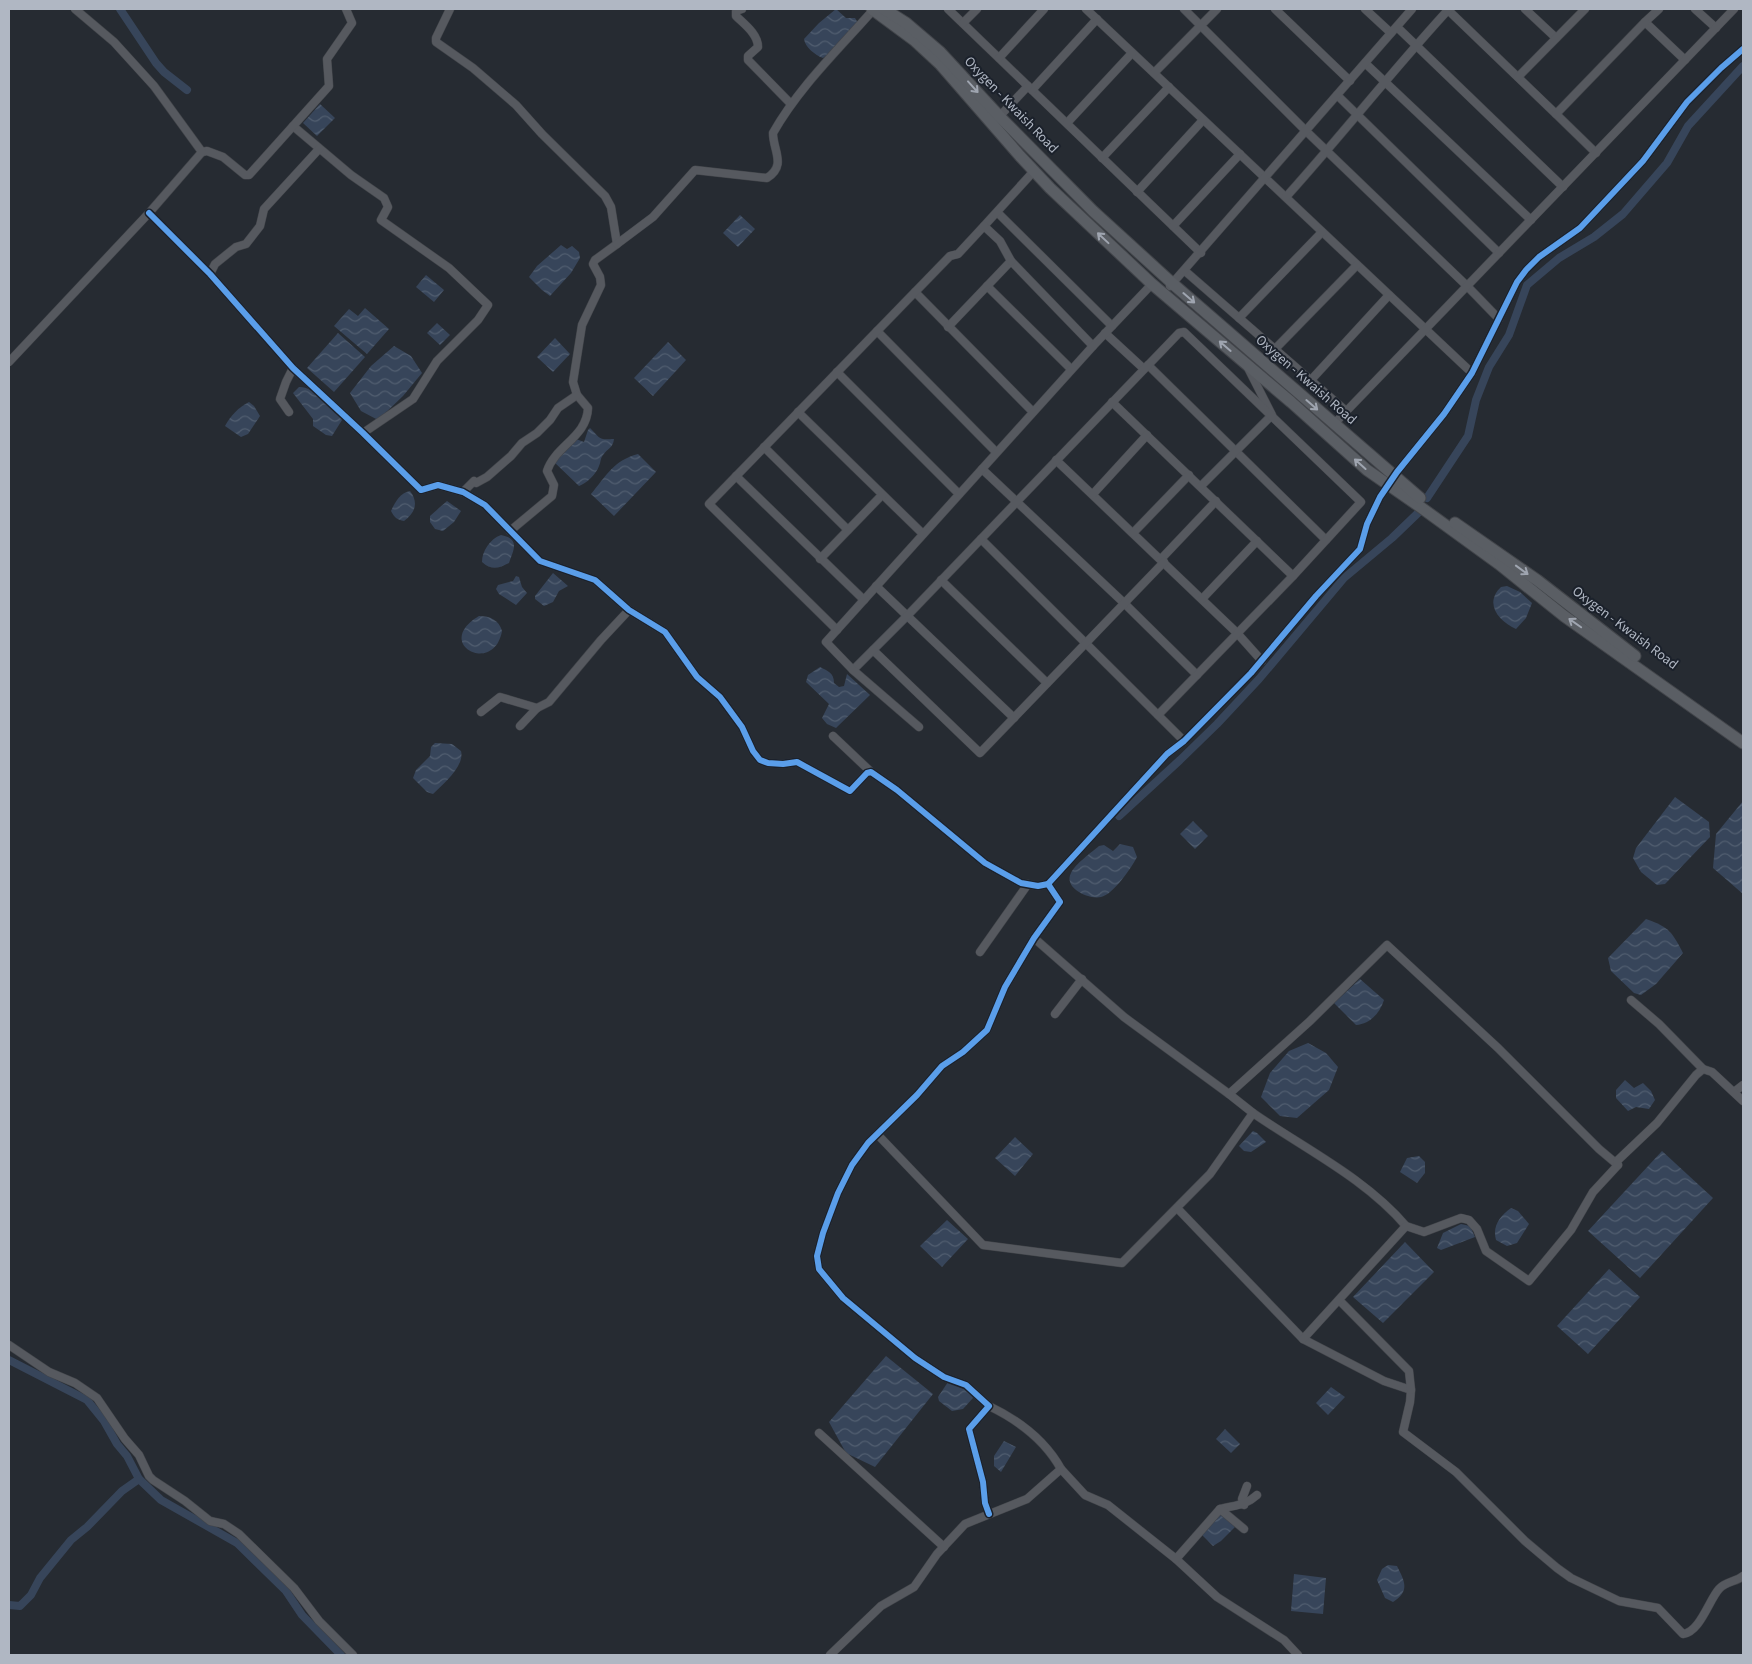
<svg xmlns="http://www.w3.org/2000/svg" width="1752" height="1664" viewBox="0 0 1752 1664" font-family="'Source Sans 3',sans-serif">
<defs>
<pattern id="water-waves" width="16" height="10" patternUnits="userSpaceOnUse" patternTransform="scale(1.25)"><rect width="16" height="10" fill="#37455a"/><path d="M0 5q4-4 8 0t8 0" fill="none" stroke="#515e70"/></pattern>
</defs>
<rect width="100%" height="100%" fill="#262b32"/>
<!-- water -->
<g fill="url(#water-waves)">
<path d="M836 9 846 18H855L858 23 839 46 823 58C815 55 805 47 804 39L819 23Z"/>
<path d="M320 104 335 118 317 136 303 123Z"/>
<path d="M740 215 755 229 738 247 723 233Z"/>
<path d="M561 245 567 249 572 246 579 252 580 258 571 273 550 296 542 290 529 277 537 266Z"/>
<path d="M426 275 444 290 434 302 416 287Z"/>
<path d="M365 308 389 329 367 354 334 326 349 309 358 316Z"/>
<path d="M437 323 450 335 440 345 427 333Z"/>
<path d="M338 333 365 357 334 392 307 368Z"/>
<path d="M555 338 570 354 553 372 537 357Z"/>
<path d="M668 342 686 360 653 396 634 378Z"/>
<path d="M394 346 411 356 422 373 403 396 378 420 361 411 350 393 371 366Z"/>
<path d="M299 387C312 386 331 406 341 415L342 420 332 436 326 435 313 426V419L293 393Z"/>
<path d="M249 402 254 406 260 416 248 434 241 437 225 426C231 415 238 408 249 402Z"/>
<path d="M590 428C601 439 598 440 614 439 613 448 608 448 603 455 600 459 601 462 599 466 597 473 586 484 579 486L553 461 576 439 584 442 588 430Z"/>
<path d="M638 454 656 472 614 516 591 494C606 476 614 460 638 454Z"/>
<path d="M410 491C419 503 415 513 404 521 397 520 394 517 391 511 395 502 400 493 410 491Z"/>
<path d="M447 501 461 511 454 522 443 531 435 529 430 522V516Z"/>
<path d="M501 535C520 539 514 549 509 563 499 568 492 571 482 562 482 551 490 539 501 535Z"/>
<path d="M553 573 568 586 559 591 553 602 544 606 535 599V596Z"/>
<path d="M516 576 519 577 522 587 527 593 516 605 499 594 496 589 498 585 513 581Z"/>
<path d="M1507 586 1520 592 1532 603 1526 618 1516 629C1498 621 1484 603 1501 587Z"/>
<path d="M479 616C490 616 499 620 502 631 494 676 432 644 479 616Z"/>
<path d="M820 667C828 671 834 673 834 683L839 687 844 686 847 674 870 695 836 728 827 724 822 718 829 704 806 682 808 675Z"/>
<path d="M435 743 452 744 461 751C465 766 443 784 433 794L427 792 413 778 416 770 430 756 431 747Z"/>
<path d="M1675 797 1709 822 1710 837 1665 884 1657 885 1641 872 1633 858 1636 848Z"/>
<path d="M1743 801V894L1713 868 1716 834Z"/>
<path d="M1193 821 1208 836 1195 849 1180 834Z"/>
<path d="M1120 844 1133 847 1137 857C1132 867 1113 895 1101 897 1089 900 1063 888 1071 873 1075 864 1092 852 1099 846L1104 845 1113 851Z"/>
<path d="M1646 919C1669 927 1672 932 1683 953L1656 984 1641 995 1634 993 1611 971 1608 958Z"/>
<path d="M1360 979 1384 1000C1380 1013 1370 1024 1356 1025L1334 1003Z"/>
<path d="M1308 1043 1326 1053 1338 1067 1329 1090 1297 1118 1280 1116 1261 1097 1270 1073 1289 1051Z"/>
<path d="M1625 1080 1634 1088 1643 1083 1651 1091 1655 1100 1649 1109 1636 1107 1628 1111 1616 1098V1090Z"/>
<path d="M1253 1131 1257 1133 1266 1142 1251 1152 1244 1151 1239 1146Z"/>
<path d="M1015 1137 1033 1154 1015 1176 995 1158Z"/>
<path d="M1662 1151 1713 1198 1640 1278 1588 1231Z"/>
<path d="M1419 1156 1425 1162V1173L1417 1183 1400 1172 1407 1158Z"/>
<path d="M1511 1208 1518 1211 1529 1224 1517 1243 1507 1246 1496 1240C1492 1226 1500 1216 1511 1208Z"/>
<path d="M947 1220 968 1239 942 1267 920 1246Z"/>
<path d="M1461 1224 1470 1226 1475 1237 1441 1250 1437 1248 1443 1233Z"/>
<path d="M1405 1242 1434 1272 1383 1323 1353 1297Z"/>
<path d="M1609 1269 1640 1297 1588 1354 1557 1326Z"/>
<path d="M886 1356 933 1394 875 1467 846 1453 829 1422Z"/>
<path d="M948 1382 971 1392 973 1398 963 1409 952 1411 939 1401 938 1397Z"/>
<path d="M1331 1387 1345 1397 1328 1415 1316 1403Z"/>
<path d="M1225 1429 1240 1444 1231 1453 1216 1439Z"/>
<path d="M1004 1441 1016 1447 1001 1472 994 1466V1456Z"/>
<path d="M1220 1513 1235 1527 1221 1541 1213 1546 1202 1535Z"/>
<path d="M1388 1565 1397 1566C1405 1582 1410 1591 1393 1602L1385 1598 1377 1580 1382 1569Z"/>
<path d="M1294 1574 1326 1578 1323 1614 1291 1611Z"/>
</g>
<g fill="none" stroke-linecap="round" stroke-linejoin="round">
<!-- canal -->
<g stroke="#37455a" stroke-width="8">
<path d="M120 9 156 63 164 72 187 90"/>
<path d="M1427 498 1468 436 1476 400 1489 367 1509 335 1527 285 1559 258 1594 237 1623 214 1667 163 1688 126 1743 66"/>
<path d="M1119 816 1180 760 1217 724 1259 679 1344 578 1392 538 1418 513"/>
<path d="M9 1360 87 1400 104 1421 117 1444 127 1456 139 1479 161 1500 237 1543 286 1591 302 1615 341 1655"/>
<path d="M9 1605 20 1606 31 1595 40 1578 71 1540 87 1527 122 1491 139 1479"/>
</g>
<!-- street casing -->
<g stroke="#42454a" stroke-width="9">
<g id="street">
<path d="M450 9 436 38V42L473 68 516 105 542 134 605 196 611 207 617 244 595 260 593 264 600 277 601 285 582 325 573 382 577 395 588 408C587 437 555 446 547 471L554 485 552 496 510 531"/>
<path d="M742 9 736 11V16C744 24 758 34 758 47L748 56V60L791 104"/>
<path d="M948 9 1201 253"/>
<path d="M1086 9 1472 373"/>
<path d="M1184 9 1306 131 1467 286 1499 319"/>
<path d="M1275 9 1350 81"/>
<path d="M1365 9 1391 33"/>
<path d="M1447 9 1556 114"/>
<path d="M1525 9 1556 38"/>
<path d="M1659 9 1645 22 1685 60"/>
<path d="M1695 9 1716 28"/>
<path d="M963 23 977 9"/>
<path d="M1397 27 1563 187"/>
<path d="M999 58 1044 9"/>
<path d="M1365 63 1531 220"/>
<path d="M1154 73 1217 9"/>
<path d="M1518 77 1585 9"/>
<path d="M1032 90 1097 19"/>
<path d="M1337 95 1499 253"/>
<path d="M997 119 1028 86"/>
<path d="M1067 123 1132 53"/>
<path d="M293 126 351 175 384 198 388 207 381 220 449 268 488 305 478 320 437 361 413 399 363 433"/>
<path d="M202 152 207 151 223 157 245 175H249L329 86 327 59 352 23 346 9"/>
<path d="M1596 153 1556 114 1645 22"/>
<path d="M1102 158 1169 87"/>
<path d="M1137 192 1203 120"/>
<path d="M1286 197C1341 136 1392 71 1448 10"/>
<path d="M149 213 210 274 293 368 363 433 421 490 438 485 463 492 485 505 540 561 595 580 629 610 665 632 697 677 720 697 742 727 753 751 760 760 768 763 783 764 797 762 850 791 867 773 871 772 897 790 985 863 1021 883 1038 886 1048 884"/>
<path d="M999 214 1112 326"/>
<path d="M984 226 1034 171"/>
<path d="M1173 226 1240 154"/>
<path d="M617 244 653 217 695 170 767 178C787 165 773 151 773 133 799 87 839 49 874 9"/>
<path d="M1185 271 1346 411"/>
<path d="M210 274 215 264 236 247 246 244 260 226 264 209 319 149"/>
<path d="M987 286 1071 369"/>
<path d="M1170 286 1412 9"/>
<path d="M915 292 1033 412"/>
<path d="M1239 318 1322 232"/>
<path d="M948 327 1011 261 1093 346"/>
<path d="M877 331 996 452"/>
<path d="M1105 333 1144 369"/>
<path d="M1275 349 1357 265"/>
<path d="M9 362 149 213 202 152 154 86 114 42 75 9"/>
<path d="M1148 365 1326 540"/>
<path d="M837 372 959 494"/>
<path d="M1311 380 1389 295"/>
<path d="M1112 402 1293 576"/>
<path d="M289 412 280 399 286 382 293 368"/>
<path d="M798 412 923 534"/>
<path d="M1334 424 1734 9"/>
<path d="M764 447 848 530"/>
<path d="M1056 460 1237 633 1262 661"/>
<path d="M982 469 1124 603 1197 675"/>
<path d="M736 476 864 600"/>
<path d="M1201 486 1272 415 1248 368"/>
<path d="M463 492 474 481 476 483 487 477 511 456 522 443 537 433 550 420 558 408 577 395"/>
<path d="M1093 494 1147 435"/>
<path d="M1133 533 1189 475"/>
<path d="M981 539 1184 741"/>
<path d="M820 559 882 495"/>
<path d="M1161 559 1216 501"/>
<path d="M941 580 1047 683"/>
<path d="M876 586 1014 718"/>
<path d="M1202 599 1257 541"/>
<path d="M837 630 709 504 950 256 958 254 984 226 1000 241 1011 261"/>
<path d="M873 650 980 753 1164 562"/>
<path d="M853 670 907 616 1179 333 1184 332 1361 502 1293 576 1158 715"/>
<path d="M481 712 500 697 537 708"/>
<path d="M520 726 537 708 549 702 601 640 629 610"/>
<path d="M919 727 853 670 826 642 1093 346 1152 284"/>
<path d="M833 736 871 772"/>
<path d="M980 952 1028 884"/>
<path d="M1631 1000 1659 1024 1703 1069"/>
<path d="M1055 1014 1082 979"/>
<path d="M1734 1092 1743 1085"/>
<path d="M1229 1094 1310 1021 1387 945 1498 1048 1599 1149 1618 1165"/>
<path d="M1253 1113C1305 1149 1365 1178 1406 1226"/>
<path d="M877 1134 983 1245 1122 1263 1210 1174 1253 1113 1229 1094 1124 1017 1034 938"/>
<path d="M1177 1208 1303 1339 1384 1381 1411 1390 1410 1402 1403 1432 1456 1472 1525 1541 1557 1568 1571 1578 1619 1601 1658 1608 1683 1634C1700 1632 1709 1600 1719 1589 1726 1581 1736 1582 1743 1576"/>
<path d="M1339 1300 1409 1371 1411 1390"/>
<path d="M1303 1339 1406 1226 1424 1232 1461 1218 1469 1220 1477 1229 1486 1251 1529 1281 1571 1230 1593 1192 1618 1165 1617 1161 1657 1123 1696 1075 1703 1069 1712 1072 1743 1101"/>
<path d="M9 1345 49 1372 75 1383 97 1398 125 1439 139 1455 149 1476 153 1480 185 1501 210 1521 224 1524 239 1534 294 1588 319 1621 353 1655"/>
<path d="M989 1406C1018 1420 1045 1440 1061 1469"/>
<path d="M819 1433 944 1547"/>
<path d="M1244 1505 1242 1499 1247 1486"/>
<path d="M1220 1509C1235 1505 1245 1506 1257 1495"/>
<path d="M989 1514 985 1503 983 1482 969 1429 989 1406 966 1385 944 1377 915 1358 843 1298 819 1269 817 1256 823 1233 838 1193 852 1165 868 1143 917 1095 942 1066 963 1052 987 1030 1005 987 1034 938 1060 902 1048 884 1167 754 1184 741 1251 673 1316 596 1360 549 1367 524 1380 497 1397 472 1444 414 1472 373 1517 282 1526 270 1539 257 1580 228 1643 161 1687 102 1721 68 1743 49"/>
<path d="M1176 1559 1217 1597 1284 1640 1298 1655"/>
<path d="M830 1655 881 1606 914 1587 937 1554 965 1524 1027 1499 1061 1469 1085 1495 1108 1505 1176 1559 1220 1509 1244 1529"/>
</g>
</g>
<!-- secondary casing -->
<g stroke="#42454a" stroke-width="13">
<g id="secondary">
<path d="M872 9 914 40 940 64 1020 156 1050 188 1152 284 1291 402 1367 470 1419 506 1499 564 1564 616 1743 743"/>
<path d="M884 9 906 23 940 52 1000 117 1093 211 1173 284 1420 498"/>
<path d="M1455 523 1537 580 1635 656"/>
</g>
</g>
<!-- street -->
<use href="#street" stroke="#56595f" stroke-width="8"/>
<!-- secondary -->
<use href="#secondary" stroke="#5a5e64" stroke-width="11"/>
<!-- cycleway casing -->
<g stroke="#1b212b" stroke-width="9">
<g id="cycleway">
<path d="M149 213 210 274 293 368 363 433 421 490 438 485 463 492 485 505 540 561 595 580 629 610 665 632 697 677 720 697 742 727 753 751 760 760 768 763 783 764 797 762 850 791 867 773 871 772 897 790 985 863 1021 883 1038 886 1048 884"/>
<path d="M989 1514 985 1503 983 1482 969 1429 989 1406 966 1385 944 1377 915 1358 843 1298 819 1269 817 1256 823 1233 838 1193 852 1165 868 1143 917 1095 942 1066 963 1052 987 1030 1005 987 1034 938 1060 902 1048 884 1167 754 1184 741 1251 673 1316 596 1360 549 1367 524 1380 497 1397 472 1444 414 1472 373 1517 282 1526 270 1539 257 1580 228 1643 161 1687 102 1721 68 1743 49"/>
</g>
</g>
<!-- cycleway -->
<use href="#cycleway" stroke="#5a9eea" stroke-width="6"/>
</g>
<!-- one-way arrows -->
<defs><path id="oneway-shaft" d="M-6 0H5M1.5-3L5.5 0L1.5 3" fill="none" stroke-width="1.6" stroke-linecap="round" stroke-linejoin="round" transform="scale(1.25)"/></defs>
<g stroke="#9fa5b0">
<use href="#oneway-shaft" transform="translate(973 87) rotate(48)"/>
<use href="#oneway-shaft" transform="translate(1103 238) rotate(-137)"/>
<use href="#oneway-shaft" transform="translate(1189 298) rotate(41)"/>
<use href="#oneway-shaft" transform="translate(1225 346) rotate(-139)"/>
<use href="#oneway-shaft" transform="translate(1312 405) rotate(41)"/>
<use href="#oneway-shaft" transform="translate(1360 464) rotate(-138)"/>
<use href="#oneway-shaft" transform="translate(1522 570) rotate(36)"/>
<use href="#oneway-shaft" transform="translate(1575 623) rotate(-145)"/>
</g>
<g text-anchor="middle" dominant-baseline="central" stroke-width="4" stroke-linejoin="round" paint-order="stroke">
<!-- street labels -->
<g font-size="14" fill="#b0b7c3" stroke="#1b212b">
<text transform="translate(1011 105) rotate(46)">Oxygen - Kwaish Road</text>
<text transform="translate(1306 380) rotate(41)">Oxygen - Kwaish Road</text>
<text transform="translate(1625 628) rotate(37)">Oxygen - Kwaish Road</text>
</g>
</g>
<!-- border -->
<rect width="1752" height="1664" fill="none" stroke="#b0b7c3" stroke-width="20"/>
</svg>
